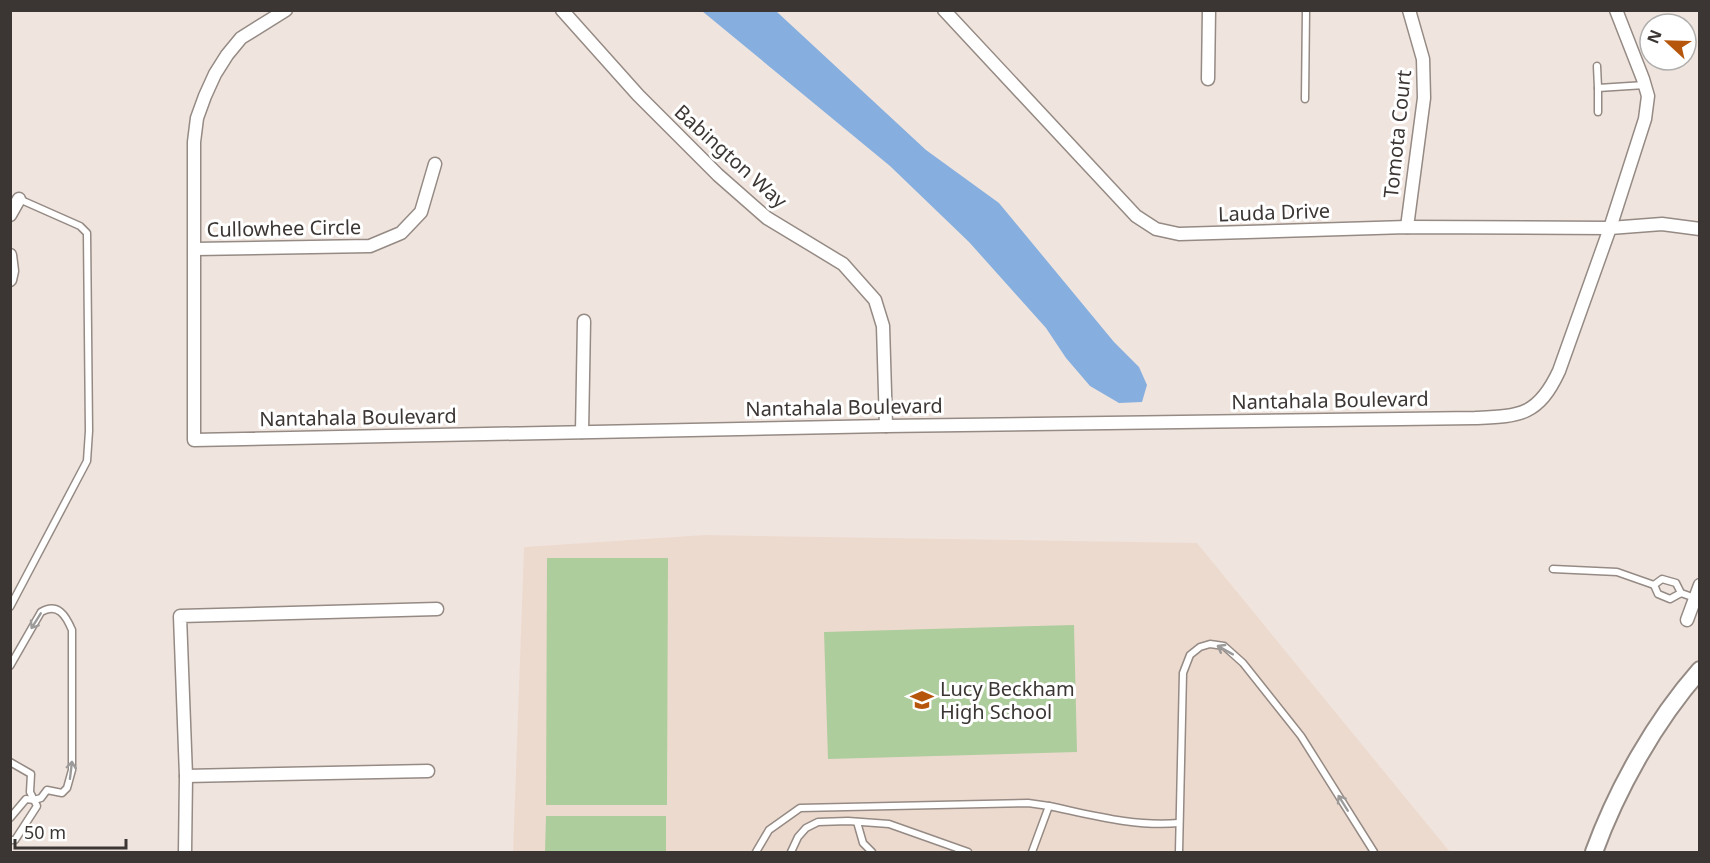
<svg xmlns="http://www.w3.org/2000/svg" width="1710" height="863" viewBox="0 0 1710 863" font-family="'Noto Sans',sans-serif">
<rect width="100%" height="100%" fill="#f0e5de"/>
<!-- built -->
<path fill="#eddacf" d="M704 535 1197 543 1450 852H513L524 547Z"/>
<!-- green -->
<g fill="#aecd9c">
<path d="M547 558H668L667 805H546Z"/>
<path d="M1074 625 1077 752 828 759 824 632Z"/>
<path d="M546 816H666V852H545Z"/>
</g>
<!-- water -->
<path fill="#86afdf" d="M702 11H776L926 150 999 203 1114 342 1139 367 1147 385 1142 402 1119 403 1090 386 1066 358 1046 328 969 242 890 166Z"/>
<g fill="none" stroke-linecap="round" stroke-linejoin="round">
<!-- service casing -->
<g stroke="#958a84" stroke-width="9">
<g id="service">
<path d="M1597 66 1598 88 1645 85"/>
<path d="M1598 88V112"/>
<path d="M1305 99 1306 10"/>
<path d="M1553 569 1617 572 1654 585"/>
<path d="M1681 593 1670 599 1658 594 1654 585 1662 579 1676 583 1681 593 1695 598"/>
<path d="M10 607 87 461 89 431 87 233 80 226 19 199"/>
<path d="M10 666 41 612C58 602 66 616 72 630V770L67 788 62 793 47 790 41 798 34 800 30 792 31 774 10 762"/>
<path d="M10 818 26 799 34 800 37 806 15 840H10"/>
<path d="M857 822 863 843 872 852"/>
<path d="M756 852 769 830 800 808 1028 803 1049 806"/>
<path d="M791 852 798 837 806 828 818 822 848 821 889 824 968 852"/>
<path d="M1032 852 1049 806C1092 815 1135 827 1179 823"/>
<path d="M1179 852 1183 673 1190 655 1200 647 1210 644 1224 646 1243 663 1301 736 1374 852"/>
</g>
</g>
<!-- minor casing -->
<g stroke="#958a84" stroke-width="15">
<g id="minor">
<path d="M286 10 241 38 227 55 215 74 205 96 197 118 194 142V440L886 426 1475 418C1520 416 1538 416 1559 371L1610 228 1645 119 1648 96 1643 79 1616 10"/>
<path d="M562 10 638 95 718 175 767 218 843 264 875 300 883 326 886 426"/>
<path d="M944 10 1136 216 1156 229 1179 234 1407 227 1610 228 1662 224 1700 229"/>
<path d="M1208 79 1209 10"/>
<path d="M10 215 19 199"/>
<path d="M1407 227 1424 98 1423 59 1409 10"/>
<path d="M195 249 370 246 401 233 421 212 435 164"/>
<path d="M10 255 12 271 10 280"/>
<path d="M582 432 584 321"/>
<path d="M1687 620 1700 585"/>
<path d="M186 776 428 771"/>
<path d="M185 852 186 776 180 616 437 609"/>
</g>
</g>
<!-- secondary casing -->
<g stroke="#958a84" stroke-width="20">
<path id="secondary" d="M1594 852C1617 789 1655 721 1700 670"/>
</g>
<!-- service -->
<use href="#service" stroke="#fff" stroke-width="6"/>
<!-- minor -->
<use href="#minor" stroke="#fff" stroke-width="12"/>
<!-- secondary -->
<use href="#secondary" stroke="#fff" stroke-width="16"/>
</g>
<!-- one-way arrows -->
<defs><path id="oneway-shaft" d="M-6 0H5M1.5-3L5.5 0L1.5 3" fill="none" stroke-width="1.6" stroke-linecap="round" stroke-linejoin="round" transform="scale(1.5)"/></defs>
<g stroke="#9d9a9a">
<use href="#oneway-shaft" transform="translate(36 621) rotate(122)"/>
<use href="#oneway-shaft" transform="translate(1225 650) rotate(-151)"/>
<use href="#oneway-shaft" transform="translate(71 770) rotate(-83)"/>
<use href="#oneway-shaft" transform="translate(1343 803) rotate(-122)"/>
</g>
<!-- icons -->
<defs>
<g id="school-bare" transform="scale(1.8)"><path d="M0-5L7-2L0 1L-7-2ZM-4 1L0 2.5L4 1V4Q0 6-4 4Z" fill="#b5560c" stroke="#fff" stroke-width="2.5" paint-order="stroke"/></g>
</defs>
<g fill-rule="evenodd">
<use href="#school-bare" x="922" y="700"/>
</g>
<g text-anchor="middle" dominant-baseline="central" stroke-width="6" stroke-linejoin="round" paint-order="stroke">
<!-- street labels -->
<g font-size="20" fill="#3b3634" stroke="#fff">
<text transform="translate(1397 134) rotate(-84)">Tomota Court</text>
<text transform="translate(731 156) rotate(42)">Babington Way</text>
<text transform="translate(1274 212) rotate(-2)">Lauda Drive</text>
<text transform="translate(284 228) rotate(-1)">Cullowhee Circle</text>
<text transform="translate(1330 400) rotate(-1)">Nantahala Boulevard</text>
<text transform="translate(844 407) rotate(-1)">Nantahala Boulevard</text>
<text transform="translate(358 417) rotate(-1)">Nantahala Boulevard</text>
</g>
<!-- poi labels -->
<g font-size="20" fill="#3b3634" stroke="#fff" text-anchor="start">
<text x="940" y="688">Lucy Beckham<tspan x="940" dy="23">High School</tspan></text>
</g>
</g>
<!-- border -->
<rect width="1710" height="863" fill="none" stroke="#3b3634" stroke-width="24"/>
<!-- north arrow -->
<g transform="translate(1668 42) rotate(292)"><circle r="28" fill="#ffffff" stroke="#b1afae" stroke-width="1.5"/>
<path d="M0-4.5L10 22L0 15L-10 22Z" fill="#b5560c"/>
<text y="-9" font-size="16" font-weight="bold" text-anchor="middle" fill="#3b3634">N</text>
</g>
<!-- scale -->
<path d="M15 839v9h111v-9" fill="none" stroke="#3b3634" stroke-width="3"/>
<text x="24" y="839" font-size="18" fill="#3b3634" stroke="#ffffff" stroke-width="4.5" paint-order="stroke">50 m</text>
</svg>
